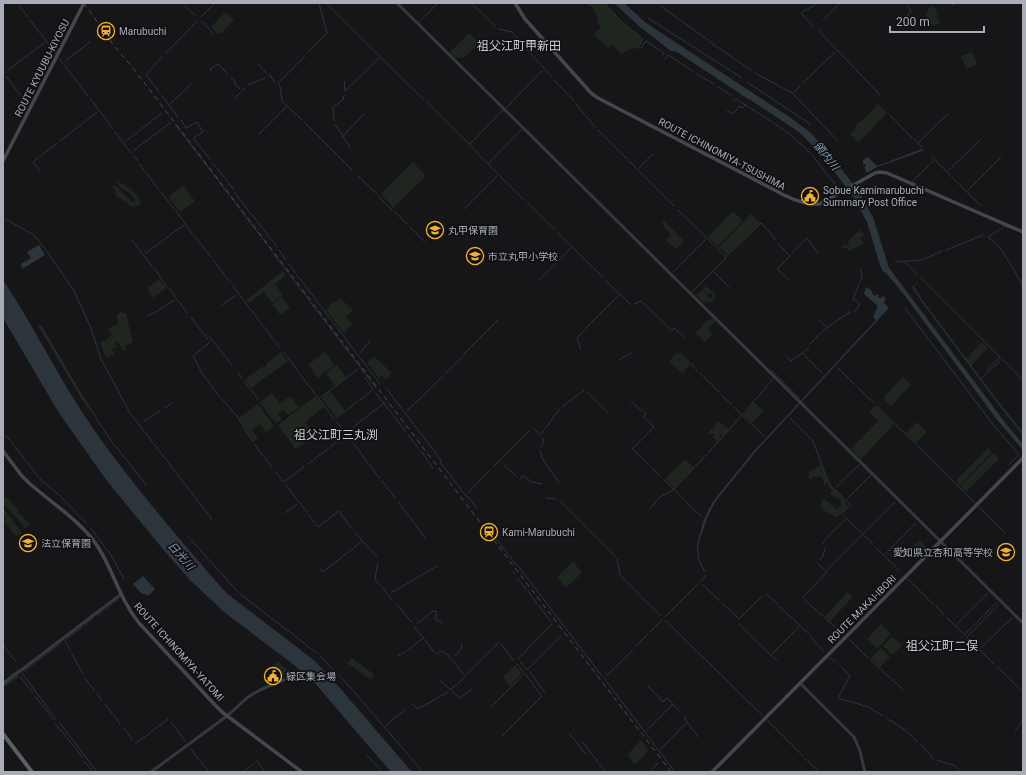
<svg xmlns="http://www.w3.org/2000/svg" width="1026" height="775" viewBox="0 0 1026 775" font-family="Roboto,'Noto Sans JP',sans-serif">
<rect width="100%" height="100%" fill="#161618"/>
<!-- green -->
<g fill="#1e261f">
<path d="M586 3H604L622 23 642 39 638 48 630 49 622 54 612 45 608 48 595 36V33L601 27 596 21 598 17 592 7Z"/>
<path d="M931 6 935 8 938 14 936 16 941 23 933 26 926 16 929 7Z"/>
<path d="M225 12 234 20 221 33 218 34 211 27Z"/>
<path d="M469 33 479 43 464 58 454 57 450 52Z"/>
<path d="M971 52 972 53 977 63 976 65 966 69 961 56Z"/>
<path d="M878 104 887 113 858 143 850 134 855 130 854 128 856 127 855 125 863 120Z"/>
<path d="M413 162 426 176 393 208 381 194Z"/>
<path d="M116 180C125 185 138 192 141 203L137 206 131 207 127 203 115 195 116 192 112 187 115 185 130 200 133 202 135 200 133 196 120 187Z"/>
<path d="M183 185 195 201 180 212 168 197Z"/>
<path d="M733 211 743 221 718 246 708 237Z"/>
<path d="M751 214 760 223 727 255 719 247Z"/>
<path d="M664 221 684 241 676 249 666 240 671 235 662 223Z"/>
<path d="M860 230 865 235 861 238 863 244 849 251 847 248 841 247 844 244 847 246 849 245 848 241Z"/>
<path d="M283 271 286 275 275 284 283 295 272 303 264 292 249 303 246 300Z"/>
<path d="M159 279 166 288 153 298 147 288Z"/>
<path d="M918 280V281L914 287 921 299 998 402 1023 433V436L1008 418 912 289V287Z"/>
<path d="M706 286 716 295 713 300 715 302 714 303 708 301 704 303 696 295 702 290 708 295 707 297 712 299V294L710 293 708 294 703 289Z"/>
<path d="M282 297 290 308 280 315 272 304Z"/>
<path d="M340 298 353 310 346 317 352 324 344 333 326 310 332 303Z"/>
<path d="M121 312 126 314 133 342 125 346 126 350 124 351 118 342 115 343 117 348 112 349 114 354 106 358 100 342 106 340 112 335 108 329 118 323 117 315Z"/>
<path d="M714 319 716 321 708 329 713 334 705 342 696 333 707 320Z"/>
<path d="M40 325 83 398 85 397 90 406 88 407 94 417 82 400 38 326Z"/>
<path d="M982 342 988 348 971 366 966 359Z"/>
<path d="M281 352 288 361 251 388 245 380 263 366 264 368 267 365 266 364Z"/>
<path d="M325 352 334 365 318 378 308 365Z"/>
<path d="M677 352 690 365 682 373 669 361Z"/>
<path d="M374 356 392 373 386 380 382 375 379 378 367 363Z"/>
<path d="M337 365 346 377 335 386 326 373Z"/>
<path d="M903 377 911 385 891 406 883 398Z"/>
<path d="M330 391 345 410 336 417 321 398Z"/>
<path d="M272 393 280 404 290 396 299 407 288 415 284 410 278 414 282 420 277 422 261 402Z"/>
<path d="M315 396 324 407 305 422 315 435 297 449 295 448 278 425Z"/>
<path d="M754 402 764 411 752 423 744 415Z"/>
<path d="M258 404 274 426 266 432 260 424 252 430 258 439 254 441 239 418Z"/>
<path d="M875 406 894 424 861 459 851 449 878 421 869 412Z"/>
<path d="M718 422 721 424 722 423 729 429 723 436 721 434 719 436 721 438 717 442 713 437 715 435 713 433 710 435 708 433Z"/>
<path d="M917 422 927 432 916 443 906 433Z"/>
<path d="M988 448 992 452 960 485 956 481Z"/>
<path d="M993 453 999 459 966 492 960 486Z"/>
<path d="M685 459 694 467 674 488 665 479Z"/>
<path d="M820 465H821L828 482 825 487 822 477 820 476 817 478 814 476 811 479 808 478 810 472Z"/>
<path d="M829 484 837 491 848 506 837 517 825 511 820 507 823 498C827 502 833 504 836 509L841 506V501L830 494 832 490 828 486Z"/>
<path d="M3 496C11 499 17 509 20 515L21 514 26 520 31 524 25 529 23 525 3 504Z"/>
<path d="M3 508 22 533 19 535 16 536 3 521 6 518 3 515Z"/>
<path d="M919 540 928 549 917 559 909 551Z"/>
<path d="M573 561 582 573 566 588 557 577Z"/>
<path d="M848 592 853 597 830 621 825 616Z"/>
<path d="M881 624 891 634 877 649 867 639Z"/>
<path d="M892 636 902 645 892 655 883 646Z"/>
<path d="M881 648 890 657 880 667 871 658Z"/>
<path d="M352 658 375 675 371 680 347 663Z"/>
<path d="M277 661 291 672 280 678 270 670Z"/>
<path d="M515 665 522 673 510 686 503 677Z"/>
<path d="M641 740 648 750V751L635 765 627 755Z"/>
</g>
<!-- water -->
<g fill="#2c353c">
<path d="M614 3H624L646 23 791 118 811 133 838 164H840V167L859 192 873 217 889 268 1007 425 1023 444V450L998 421 902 292 885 272H883V271L880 265 867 222 851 193 842 182 820 153 799 132 749 99 747 101 748 99 742 95 677 52 671 51 640 27Z"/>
<path d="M922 149 925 150 877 167 867 173 864 167 866 166 865 164H863V160L868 157 877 166Z"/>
<path d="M39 245 45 255 22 269 21 264 31 258 27 252Z"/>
<path d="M3 280C32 323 55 371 84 415 124 475 172 530 219 585L229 595 315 661 339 687 412 772H391L314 682 294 665 224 612 189 579 162 548 107 481 59 413 3 318Z"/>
<path d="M866 287 869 288 868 289 871 290 873 295 875 296 876 294 879 295 878 297 881 298 882 296 886 298 884 303 889 308 757 450 715 502 707 518 698 545 699 559 705 571 704 572 698 559 697 545 703 522 709 509 715 499 754 451 876 320 873 317 878 306 864 294Z"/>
<path d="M143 576 155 589 148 596V595L142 594 133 584Z"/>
</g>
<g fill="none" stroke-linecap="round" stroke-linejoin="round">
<!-- stream -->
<g stroke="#2c353c" stroke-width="1">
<path d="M17 3 28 17"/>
<path d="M182 3 196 16"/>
<path d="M319 3 327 33"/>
<path d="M326 3 423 99"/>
<path d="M470 3 471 4"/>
<path d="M604 3 623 23 643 39 638 48"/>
<path d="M813 3 814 4"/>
<path d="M952 3 953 5 955 3"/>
<path d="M476 4 477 3"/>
<path d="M473 5 495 26"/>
<path d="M662 7 708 40"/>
<path d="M201 17 215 3"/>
<path d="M648 18 742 78"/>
<path d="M30 20 56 54"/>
<path d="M823 20 840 3"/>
<path d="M201 21 214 34"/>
<path d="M419 22 438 3"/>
<path d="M897 26 910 13V10L906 3"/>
<path d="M814 27 801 13 802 12 815 5"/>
<path d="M498 29 512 32 524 46"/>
<path d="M818 30 880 95"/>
<path d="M710 42 751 70"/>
<path d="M526 48 539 63"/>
<path d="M640 49 646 41 664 53 662 57"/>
<path d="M166 53 197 21"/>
<path d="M307 53 326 34"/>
<path d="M59 58 88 96"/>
<path d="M665 59 668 55 694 72"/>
<path d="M65 61 90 42"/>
<path d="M258 63 266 73"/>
<path d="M541 65 552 77"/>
<path d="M8 70 44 43"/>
<path d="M211 71 210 69 218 64 228 74"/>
<path d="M755 73 792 93 837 140"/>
<path d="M3 74 4 73"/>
<path d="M697 74 714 84"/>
<path d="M146 75 162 57"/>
<path d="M6 76 26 103"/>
<path d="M147 76 159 92"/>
<path d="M268 76 270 75 275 83"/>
<path d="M231 78 236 82 234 83 240 89"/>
<path d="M344 79 345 91"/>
<path d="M554 80 574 101"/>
<path d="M279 82 305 56"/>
<path d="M747 82 810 124"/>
<path d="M278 83 280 87 282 101 302 120"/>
<path d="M803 83 835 52"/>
<path d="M248 85 265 78"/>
<path d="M718 87 731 95"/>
<path d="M242 91 245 88"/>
<path d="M345 91 379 58"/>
<path d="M793 93 800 86"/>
<path d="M161 95 178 117"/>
<path d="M90 98 113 129"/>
<path d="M234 99 240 93"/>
<path d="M426 101 478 153"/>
<path d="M733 101 736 99C762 116 789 130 810 153"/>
<path d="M170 104 191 84"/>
<path d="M576 104 595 127"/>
<path d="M506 108 543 70"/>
<path d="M727 111 734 114 739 106 743 108 746 104"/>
<path d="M889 114 912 138"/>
<path d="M181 120 186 128 197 122 203 132 193 138 210 159"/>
<path d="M334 121 333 107 343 100 344 95"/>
<path d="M304 122 352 170"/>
<path d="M175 124 272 251"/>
<path d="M335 124 350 147"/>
<path d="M598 130 627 159"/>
<path d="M115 132 131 153"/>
<path d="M258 135 286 107"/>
<path d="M342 137 364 114"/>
<path d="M914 139 922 147"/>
<path d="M60 141 97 112"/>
<path d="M126 141 162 113"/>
<path d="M919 142 949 113"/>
<path d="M470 144 503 110"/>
<path d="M133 151 170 123"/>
<path d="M479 155 524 200"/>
<path d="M812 155 838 188"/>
<path d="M41 156 57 143"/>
<path d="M134 156 138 161"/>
<path d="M39 157 33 162 40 171"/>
<path d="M932 157 956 181"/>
<path d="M629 161 674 206"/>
<path d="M212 162 234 190"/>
<path d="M489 163 522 129"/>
<path d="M139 164 144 170"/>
<path d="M639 168 653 154"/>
<path d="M854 168 855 169"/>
<path d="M145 171 159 190"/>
<path d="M948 171 981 139"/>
<path d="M358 176 377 194"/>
<path d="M912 182 933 161"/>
<path d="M957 182 980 205"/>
<path d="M968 190 1001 157"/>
<path d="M161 192 174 209"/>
<path d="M235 193 277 247"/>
<path d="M379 197 392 210"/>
<path d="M527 202 555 230"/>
<path d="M464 209 497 176"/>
<path d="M678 210 716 247"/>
<path d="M176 211 193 235"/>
<path d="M394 211 407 224"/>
<path d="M3 218 34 235 48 253 74 291 91 328 101 359 130 413 211 518 210 520"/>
<path d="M409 226 425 242"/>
<path d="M1001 229 1005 226 1009 228"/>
<path d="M999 230 988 237 1001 249 1017 275"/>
<path d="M558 233 603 277"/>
<path d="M195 237 211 257"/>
<path d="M132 240 152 266"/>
<path d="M777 243 790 256 777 269 790 281"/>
<path d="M718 249 726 257"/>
<path d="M279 250 286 260"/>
<path d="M946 250 983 235"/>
<path d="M146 253 184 225"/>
<path d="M273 253 376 388"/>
<path d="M792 253 807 238 818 253"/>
<path d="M727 256 761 223 775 238 774 240"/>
<path d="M213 260 230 282"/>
<path d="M895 262 922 260 942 251"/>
<path d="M905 262 918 275"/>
<path d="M288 263 380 384"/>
<path d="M154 268 167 287"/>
<path d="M673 272 706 239"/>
<path d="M714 272 729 287"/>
<path d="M1017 276 1023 285"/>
<path d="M921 278 967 324"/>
<path d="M538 281 571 248"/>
<path d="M606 281 631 305"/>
<path d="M860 282 862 278 861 270"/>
<path d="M233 286 280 348"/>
<path d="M914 287 921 299 998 402 1023 433"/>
<path d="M169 288 188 314"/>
<path d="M692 292 726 258"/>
<path d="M634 304 641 301 672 331 674 328 684 337"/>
<path d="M222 305 236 295"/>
<path d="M905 308 995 427 1019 454 1009 465"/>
<path d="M855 312 859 306V303L853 299 859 284"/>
<path d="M148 316 159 310 174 300"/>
<path d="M191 317 208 340"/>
<path d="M819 320 827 327"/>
<path d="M41 326 83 398"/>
<path d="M969 326 1000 357"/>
<path d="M585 329 620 294"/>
<path d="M822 332 829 326 850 312"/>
<path d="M208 335 232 365"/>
<path d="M210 342 193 356 202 373 220 397"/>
<path d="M810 344 821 333"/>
<path d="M581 350 577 338 584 330"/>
<path d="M283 351 298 371"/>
<path d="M360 353 370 341"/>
<path d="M680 353 698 371"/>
<path d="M803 353 809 347"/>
<path d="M463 355 499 319"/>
<path d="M787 356 791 361 802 353 823 374"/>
<path d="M1002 359 1023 380"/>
<path d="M619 360 631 353"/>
<path d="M838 368 855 385"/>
<path d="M771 370 800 399"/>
<path d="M987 370 999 358"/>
<path d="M238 372 242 378"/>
<path d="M299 373 315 394"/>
<path d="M700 373 719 392"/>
<path d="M445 374 461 358"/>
<path d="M981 379 1001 360"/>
<path d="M244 381 259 400"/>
<path d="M857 387 874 403"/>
<path d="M386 388 441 460V463L466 496 468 497 477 508"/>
<path d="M587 392 595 400"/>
<path d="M376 393 392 414"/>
<path d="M581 393 584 390"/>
<path d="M721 395 732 405"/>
<path d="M317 396 334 419"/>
<path d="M321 397 358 369"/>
<path d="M222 399 236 415 253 442"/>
<path d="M360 400 373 389 365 378"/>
<path d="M596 401 608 413"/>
<path d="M260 402 277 423"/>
<path d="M631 402 646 414 643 417 654 427 645 436"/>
<path d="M876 405 974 502"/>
<path d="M89 406 96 417"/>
<path d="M562 407 580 393"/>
<path d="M734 407 751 424"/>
<path d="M165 408 172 403"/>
<path d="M347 410 358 401"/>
<path d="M407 411 443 376"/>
<path d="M743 414 773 379"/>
<path d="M394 416 406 432"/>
<path d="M336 418 345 411"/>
<path d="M790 418 813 441 829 484 851 505 841 513 844 516"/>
<path d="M96 419 113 443 146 485"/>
<path d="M144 421 160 411"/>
<path d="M337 422 353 443"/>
<path d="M753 425 764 436"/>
<path d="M533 428 540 435C548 427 552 417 560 409"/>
<path d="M347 432 384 403"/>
<path d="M3 434 10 440"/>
<path d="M408 435 419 449"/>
<path d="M11 442 42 481 59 495 87 524"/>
<path d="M254 444 272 467"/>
<path d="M355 445 368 463"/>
<path d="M541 447 544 440 542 438"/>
<path d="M540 450 542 458 559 483"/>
<path d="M421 451 433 468"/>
<path d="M709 452 741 416"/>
<path d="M641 457 632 449 644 437"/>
<path d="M643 459 648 464"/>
<path d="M502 463 517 477"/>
<path d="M308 464 345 436"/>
<path d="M369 464 380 479"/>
<path d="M650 466 661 477"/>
<path d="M493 467 530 430"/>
<path d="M275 471 284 482"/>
<path d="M520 479 523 476 532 482 542 484"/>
<path d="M664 480 684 499"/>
<path d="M285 481 304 467"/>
<path d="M382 481 396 499"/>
<path d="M286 485 307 512"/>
<path d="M836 487 860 464"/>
<path d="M468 493 489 471"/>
<path d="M546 498 557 499"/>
<path d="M848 498 871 475"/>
<path d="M560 501 586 527"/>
<path d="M685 501 703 518"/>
<path d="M398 502 415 524"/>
<path d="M979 507 1006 534"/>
<path d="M650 509 660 497 673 490 707 454"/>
<path d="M285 513 297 504"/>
<path d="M308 514 318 527 339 511 352 529"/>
<path d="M846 518 873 544"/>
<path d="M416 526 425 538"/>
<path d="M90 527 111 555 124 579"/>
<path d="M588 529 615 556"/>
<path d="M864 533 895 502"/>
<path d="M356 534 377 557"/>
<path d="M188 538 189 537"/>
<path d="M496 539 518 567"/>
<path d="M191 540 238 592"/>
<path d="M823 544 830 534 845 520"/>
<path d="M875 547 899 570"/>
<path d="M885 554 916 523"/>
<path d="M617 559 620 575"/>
<path d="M820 560 823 556 825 548"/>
<path d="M378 562 375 579 379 585"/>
<path d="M519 567 602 676"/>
<path d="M320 569 323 572 361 542"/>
<path d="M828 569 862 535"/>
<path d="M513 572 515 574"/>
<path d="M622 577 630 586"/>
<path d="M517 578 519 580"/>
<path d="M908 579 934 605"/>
<path d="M520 581 526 589"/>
<path d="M701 581 706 575"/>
<path d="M703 585 720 601"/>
<path d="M382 587 392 600"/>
<path d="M632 587 640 595"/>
<path d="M528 591 537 604"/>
<path d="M391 593 437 566"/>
<path d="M240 594 317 653"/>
<path d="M766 594 778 604"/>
<path d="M641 597 661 616"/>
<path d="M803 597 827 572 817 563"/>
<path d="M804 599 823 616"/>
<path d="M114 602 119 599"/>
<path d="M722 603 739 619 763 595"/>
<path d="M397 604 412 623"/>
<path d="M539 606 551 622"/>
<path d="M779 606 809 634"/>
<path d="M936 606 944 615"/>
<path d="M105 610 112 604"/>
<path d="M97 616 102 612"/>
<path d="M665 617 698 584"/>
<path d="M824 617 843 634"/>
<path d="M946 617 965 635"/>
<path d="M665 620 762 715"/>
<path d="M417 624 433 611 437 612 435 619 442 623"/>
<path d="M739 624 777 661"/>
<path d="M85 625 93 618"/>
<path d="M414 626 434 652"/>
<path d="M955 626 987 594"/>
<path d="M650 632 662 620"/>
<path d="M965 634 996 603"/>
<path d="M810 636 824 652"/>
<path d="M968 636 998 605"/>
<path d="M967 637 994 664"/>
<path d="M65 640 82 627"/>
<path d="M850 640 868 658"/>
<path d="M65 641 70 650"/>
<path d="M501 644 514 661"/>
<path d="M3 645 16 662"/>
<path d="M636 646 648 634"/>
<path d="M494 647 499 642"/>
<path d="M981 648 1012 618"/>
<path d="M407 651 423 638"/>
<path d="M72 654 83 674"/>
<path d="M436 654 442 651 449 656 452 660"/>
<path d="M772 654 799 627"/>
<path d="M320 656 349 686 423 772"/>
<path d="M398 656 405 652"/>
<path d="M455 656 461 649 462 644"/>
<path d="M830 658 836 662"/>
<path d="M518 659 552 624"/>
<path d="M870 659 890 678"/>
<path d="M520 661 527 670 561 636"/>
<path d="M454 662 465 676"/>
<path d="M838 663 839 665"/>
<path d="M517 664 524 673"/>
<path d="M841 666 850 676 838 698 868 707 883 716"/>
<path d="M997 667 1020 689"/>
<path d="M24 671 60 644"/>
<path d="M529 671 545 693"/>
<path d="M22 673 56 719"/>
<path d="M467 674 492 649"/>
<path d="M525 674 533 684"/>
<path d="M20 676 33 693"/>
<path d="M606 676 633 650"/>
<path d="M85 678 94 690"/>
<path d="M604 678 675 772"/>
<path d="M892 680 903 689"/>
<path d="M441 681 460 698 473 688"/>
<path d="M3 682 18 670"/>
<path d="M3 687 18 676"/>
<path d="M451 689 465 678"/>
<path d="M1022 691 1023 693"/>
<path d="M97 693 102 701"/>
<path d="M35 696 54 720"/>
<path d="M105 704 120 724"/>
<path d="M412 704 418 709 448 692"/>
<path d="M673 704 679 711"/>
<path d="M491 707 523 675"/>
<path d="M886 718 905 730 918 742"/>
<path d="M768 721 803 756"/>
<path d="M59 722 97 772"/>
<path d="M171 722 186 742"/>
<path d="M687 722 698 737"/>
<path d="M55 723 83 758"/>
<path d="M385 726 406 709"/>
<path d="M123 727 133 741"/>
<path d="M647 730 673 704 667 698 663 702 648 686"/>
<path d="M1015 731 1023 720"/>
<path d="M570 734 586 755"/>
<path d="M502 736 542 696 534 686"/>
<path d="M582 741 598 762"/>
<path d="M135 744 168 719"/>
<path d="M921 745 934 759"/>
<path d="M190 748 209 772"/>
<path d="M661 749 687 722 684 716"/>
<path d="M367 755 378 767"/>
<path d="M805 758 819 772"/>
<path d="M937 760 955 766 961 772"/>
<path d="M84 761 93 772"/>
<path d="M257 761 265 772"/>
<path d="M599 764 606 772"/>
<path d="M378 768 382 772"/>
<path d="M243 772 255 763"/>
<path d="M650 772 658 763"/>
</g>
<!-- tertiary -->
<g stroke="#37383d" stroke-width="3">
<path d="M397 3 1023 623"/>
<path d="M800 683 854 737 860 751 865 772"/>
<path d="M3 684 120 595"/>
<path d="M151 772 227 716 248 697 260 690 288 678 297 671"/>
</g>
<!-- secondary -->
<g stroke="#45474d" stroke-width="3.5">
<path d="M515 3 525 19 591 93 598 98 784 195C794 200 808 205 820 204L875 173 880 172 887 173 1023 232"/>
<path d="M3 161 84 3"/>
<path d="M3 451 22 476 30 484C51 502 84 524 98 547 114 572 119 598 139 623L215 705 222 712 302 772"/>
<path d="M712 772 1023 458"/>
</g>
<!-- trunk -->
<path stroke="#5b5e65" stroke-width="4" d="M3 734 32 772"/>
<!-- rail -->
<path stroke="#4a4c52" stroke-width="1" stroke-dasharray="5 4" stroke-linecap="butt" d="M84 3 114 46 133 68 671 772"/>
</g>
<!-- icons -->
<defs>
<g id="station-ring" transform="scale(0.9)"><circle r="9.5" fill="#111113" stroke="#f2b134" stroke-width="1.5"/><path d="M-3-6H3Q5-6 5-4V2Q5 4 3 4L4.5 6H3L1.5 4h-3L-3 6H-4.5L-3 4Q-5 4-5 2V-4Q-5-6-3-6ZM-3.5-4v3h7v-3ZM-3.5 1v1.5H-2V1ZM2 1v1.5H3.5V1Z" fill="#f2b134"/></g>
<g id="civic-ring" transform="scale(0.9)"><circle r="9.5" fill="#111113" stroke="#f2b134" stroke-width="1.5"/><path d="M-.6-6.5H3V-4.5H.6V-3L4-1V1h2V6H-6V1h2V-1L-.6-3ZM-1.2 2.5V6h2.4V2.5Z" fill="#f2b134"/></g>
<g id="school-ring" transform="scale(0.9)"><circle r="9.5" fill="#111113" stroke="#f2b134" stroke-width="1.5"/><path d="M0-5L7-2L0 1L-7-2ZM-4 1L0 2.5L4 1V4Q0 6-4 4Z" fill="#f2b134"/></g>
</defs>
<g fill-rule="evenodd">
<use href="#station-ring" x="106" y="31"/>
<use href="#civic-ring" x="810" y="196"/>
<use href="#school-ring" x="435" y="230"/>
<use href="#school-ring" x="475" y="256"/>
<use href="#station-ring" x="489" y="532"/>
<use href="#school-ring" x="28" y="543"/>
<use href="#school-ring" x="1006" y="552"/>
<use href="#civic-ring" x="273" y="676"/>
</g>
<g text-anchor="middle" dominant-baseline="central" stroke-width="3.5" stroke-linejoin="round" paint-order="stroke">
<!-- poi labels -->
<g font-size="10" fill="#a8adb8" stroke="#111113" text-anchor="start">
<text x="119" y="31">Marubuchi</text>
<text x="823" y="190">Sobue Kamimarubuchi<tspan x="823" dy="12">Summary Post Office</tspan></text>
<text x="448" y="230">丸甲保育園</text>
<text x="488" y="256">市立丸甲小学校</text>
<text x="502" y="532">Kami-Marubuchi</text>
<text x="41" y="543">法立保育園</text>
<text x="993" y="552" text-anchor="end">愛知県立杏和高等学校</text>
<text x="286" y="676">緑区集会場</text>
</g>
<!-- street labels -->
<g font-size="10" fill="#a8adb8" stroke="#111113">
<text transform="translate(42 68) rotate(-63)">ROUTE KYUUBU-KIYOSU</text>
<text transform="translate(722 154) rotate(28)">ROUTE ICHINOMIYA-TSUSHIMA</text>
<text transform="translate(862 609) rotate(-45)">ROUTE MAKAI-IBORI</text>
<text transform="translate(179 652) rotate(48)">ROUTE ICHINOMIYA-YATOMI</text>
</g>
<!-- water labels -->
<g font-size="11" font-style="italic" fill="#7f9bb3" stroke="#111113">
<text transform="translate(826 156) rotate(51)">領内川</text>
<text transform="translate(181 556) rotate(48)">日光川</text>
</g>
<!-- quarter labels -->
<g font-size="12" fill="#c9ccd4" stroke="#111113">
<text x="519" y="46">祖父江町甲新田</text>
<text x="336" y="435">祖父江町三丸渕</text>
<text x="942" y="646">祖父江町二俣</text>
</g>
</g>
<!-- border -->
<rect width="1026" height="775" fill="none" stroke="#a8adb8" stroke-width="8"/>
<!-- scale -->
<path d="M890 26v6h94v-6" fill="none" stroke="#a8adb8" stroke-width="2"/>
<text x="896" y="26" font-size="12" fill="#a8adb8" stroke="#111113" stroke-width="3" paint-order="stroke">200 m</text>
</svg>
